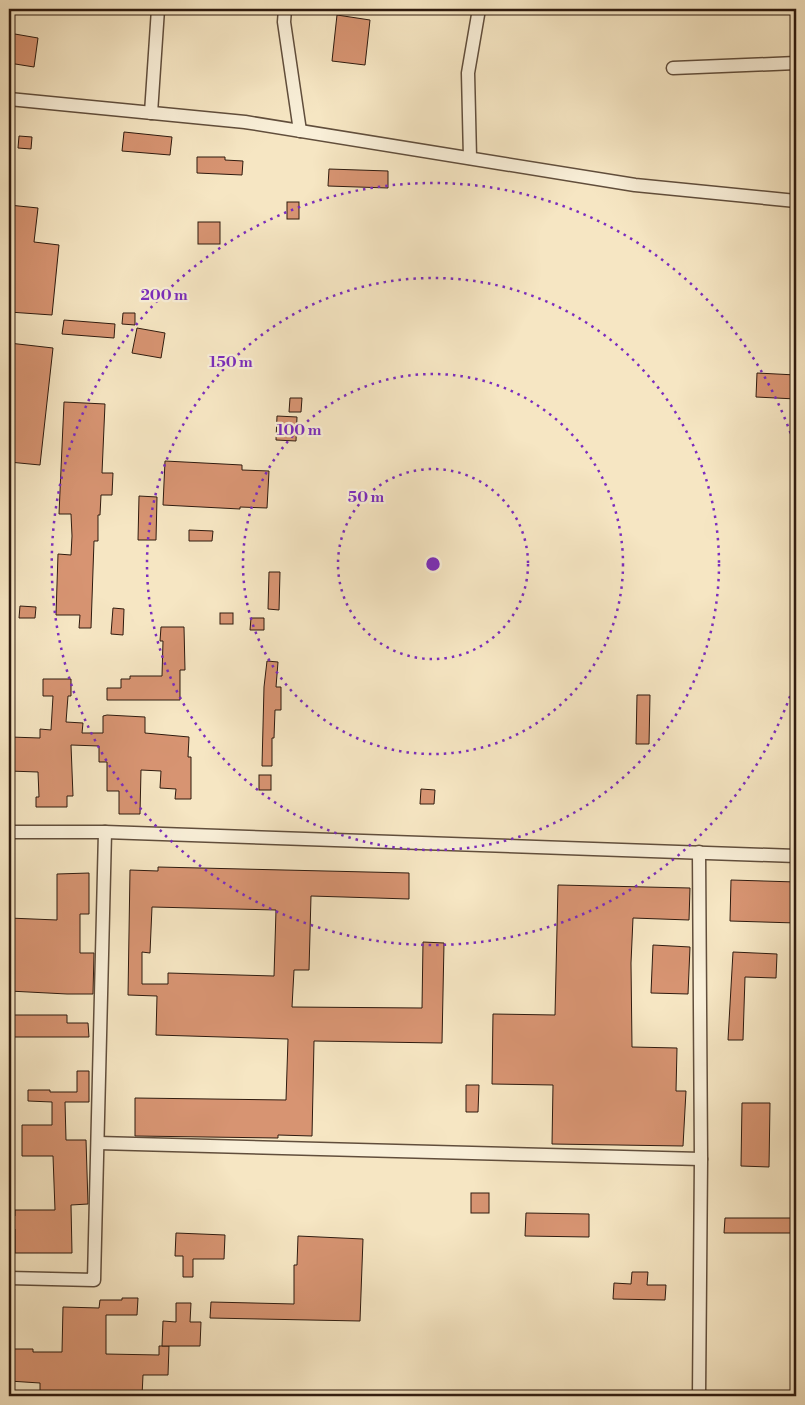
<svg xmlns="http://www.w3.org/2000/svg" width="805" height="1405" viewBox="0 0 805 1405" font-family="'Libre Bodoni',serif">
<rect width="100%" height="100%" fill="#f6e6c3"/>
<filter id="stains"><feTurbulence type="fractalNoise" baseFrequency=".004" numOctaves="4"/><feColorMatrix values="0 0 0 0 .2 0 0 0 0 .09 0 0 0 0 .02 0 0 0 .5 -.17"/></filter>
<radialGradient id="worn" r=".72"><stop offset=".6" stop-color="#630" stop-opacity="0"/><stop offset="1" stop-color="#630" stop-opacity=".3"/></radialGradient>
<!-- building -->
<g fill="#d79472" stroke="#2f1b0f" fill-rule="evenodd">
<path d="M337 15 370 20 365 65 332 61Z"/>
<path d="M9 33 38 38 34 67 9 63Z"/>
<path d="M124 132 172 137 170 155 122 151Z"/>
<path d="M19 136 32 137 31 149 18 148Z"/>
<path d="M197 157H225V160L243 161 242 175 197 173Z"/>
<path d="M329 169 388 171V188L328 186Z"/>
<rect x="287" y="202" width="12" height="17"/>
<path d="M9 205 38 208 34 242 59 245 52 315 9 312Z"/>
<rect x="198" y="222" width="22" height="22"/>
<path d="M123 313H135V325L122 324Z"/>
<path d="M64 320 115 324 114 338 62 334Z"/>
<path d="M137 328 165 333 161 358 132 353Z"/>
<path d="M9 343 53 348 40 465 9 462Z"/>
<path d="M757 373 796 375V399L756 397Z"/>
<path d="M290 398H302L301 412H289Z"/>
<path d="M64 402 105 404 102 473H113L112 495H101L100 515H98V541H94L91 628H79L80 615H56L58 554 71 555 72 536 71 514H59Z"/>
<path d="M277 416 297 417 296 441 276 440Z"/>
<path d="M165 461 242 465V470L269 471 267 508 240 507V509L163 505Z"/>
<path d="M139 496 157 497 156 540H138Z"/>
<path d="M189 530 213 531 212 541H189Z"/>
<path d="M269 572H280L279 610 268 609Z"/>
<path d="M20 606 36 607 35 618H19Z"/>
<path d="M113 608 124 609 123 635 111 634Z"/>
<rect x="220" y="613" width="13" height="11"/>
<path d="M251 618H264V630H250Z"/>
<path d="M161 627H184L185 670H180V700H107V688H121V679H130V676H162L163 641H160Z"/>
<path d="M267 661 278 662 276 687H281V710H275L274 738H272V766H262L264 687Z"/>
<path d="M43 679H71V696H68L66 722 83 723 82 733H103V716L107 715 145 717V733L189 737 188 757H191V799H175L176 789 160 788 161 771 141 770 140 814H119V791H107V762H99V746L71 745 73 796H67V807H36V797H39L38 772 9 771 10 737 40 738V729L51 730 53 696H43Z"/>
<path d="M637 695H650L649 744H636Z"/>
<rect x="259" y="775" width="12" height="15"/>
<path d="M421 789 435 790 434 804H420Z"/>
<path d="M158 867 409 873V899L311 896 309 970H294L292 1007 422 1008 423 942 444 943 442 1043 314 1041 312 1136 278 1135V1138L135 1136V1098L286 1100 288 1039 156 1035 157 996 128 995 130 870 158 871ZM152 907 276 910 274 976 168 973V984H142V952L150 953Z"/>
<path d="M89 873V914H80V953H94L93 994H67L9 991V918L57 920V874Z"/>
<path d="M731 880 796 882V923L730 921Z"/>
<path d="M558 885 690 888 689 920 633 918 631 963 632 1047 677 1048 676 1091H686L683 1146 552 1144 553 1085 492 1084 493 1014 555 1015Z"/>
<path d="M653 945 690 947 688 994 651 993Z"/>
<path d="M733 952 777 954 776 978 745 977 743 1040H728Z"/>
<path d="M9 1015H67V1023H88L89 1037H9Z"/>
<path d="M77 1071H89V1102H65L66 1140H86L88 1204 71 1205 72 1253H15V1229H9V1216H15V1210H55L53 1156H22V1125H52V1102L28 1101V1090H50V1092H77Z"/>
<path d="M466 1085H479L478 1112H466Z"/>
<path d="M742 1103H770L769 1167 741 1166Z"/>
<rect x="471" y="1193" width="18" height="20"/>
<path d="M526 1213 589 1214V1237L525 1236Z"/>
<path d="M725 1218H796V1233H724Z"/>
<path d="M176 1233 225 1235 224 1259H193V1277H183V1256H175Z"/>
<path d="M298 1236 363 1239 360 1321 210 1318 211 1302 294 1304V1265H297Z"/>
<path d="M632 1272H648L647 1285H666L665 1300 613 1299 614 1283 631 1284Z"/>
<path d="M122 1298H138L137 1315H106V1354L159 1355V1346H169L168 1375H143L142 1396H40V1383L9 1381V1349H33V1352H62L63 1307 99 1308 100 1300H122Z"/>
<path d="M176 1303H191L190 1322H201L200 1346H162L163 1321 176 1322Z"/>
</g>
<g fill="none" stroke-linecap="round" stroke-linejoin="round">
<!-- minor casing -->
<g stroke="#614e3c" stroke-width="15">
<g id="minor">
<path d="M285 9 284 22 300 131"/>
<path d="M673 68 796 63"/>
<path d="M9 99 245 122 635 185 796 201"/>
<path d="M151 113 158 9"/>
<path d="M470 158 468 73 479 9"/>
<path d="M9 832H105L796 856"/>
<path d="M98 1143 701 1159"/>
<path d="M9 1278 94 1280 105 832"/>
<path d="M699 1396 701 1159 699 852"/>
</g>
</g>
<!-- minor -->
<use href="#minor" stroke="#f9efd8" stroke-width="12"/>
</g>
<!-- distance rings -->
<g fill="none" stroke="#7b2cbf" stroke-width="2.5" stroke-dasharray="2.5 5">
<circle cx="433" cy="564" r="95"/>
<circle cx="433" cy="564" r="190"/>
<circle cx="433" cy="564" r="286"/>
<path d="M795 682A381 381 0 1 1 795 446"/>
</g>
<circle cx="433" cy="564" r="8" fill="#7b2cbf" stroke="#f9efd8" stroke-width="2.5"/>
<g font-size="15" text-anchor="middle" font-weight="bold" fill="#7b2cbf" stroke="#f9efd8" stroke-width="4.5" stroke-linejoin="round" paint-order="stroke">
<text x="164" y="300">200 m</text>
<text x="231" y="367">150 m</text>
<text x="299" y="435">100 m</text>
<text x="366" y="502">50 m</text>
</g>
<!-- margin -->
<rect width="805" height="1405" fill="none" stroke="#f6e6c3" stroke-width="30"/>
<rect x="10" y="10" width="785" height="1385" fill="none" stroke="#2f1b0f" stroke-width="2.5"/>
<rect x="15" y="15" width="775" height="1375" fill="none" stroke="#2f1b0f"/>
<rect width="100%" height="100%" filter="url(#stains)"/>
<rect width="100%" height="100%" fill="url(#worn)"/>
</svg>
